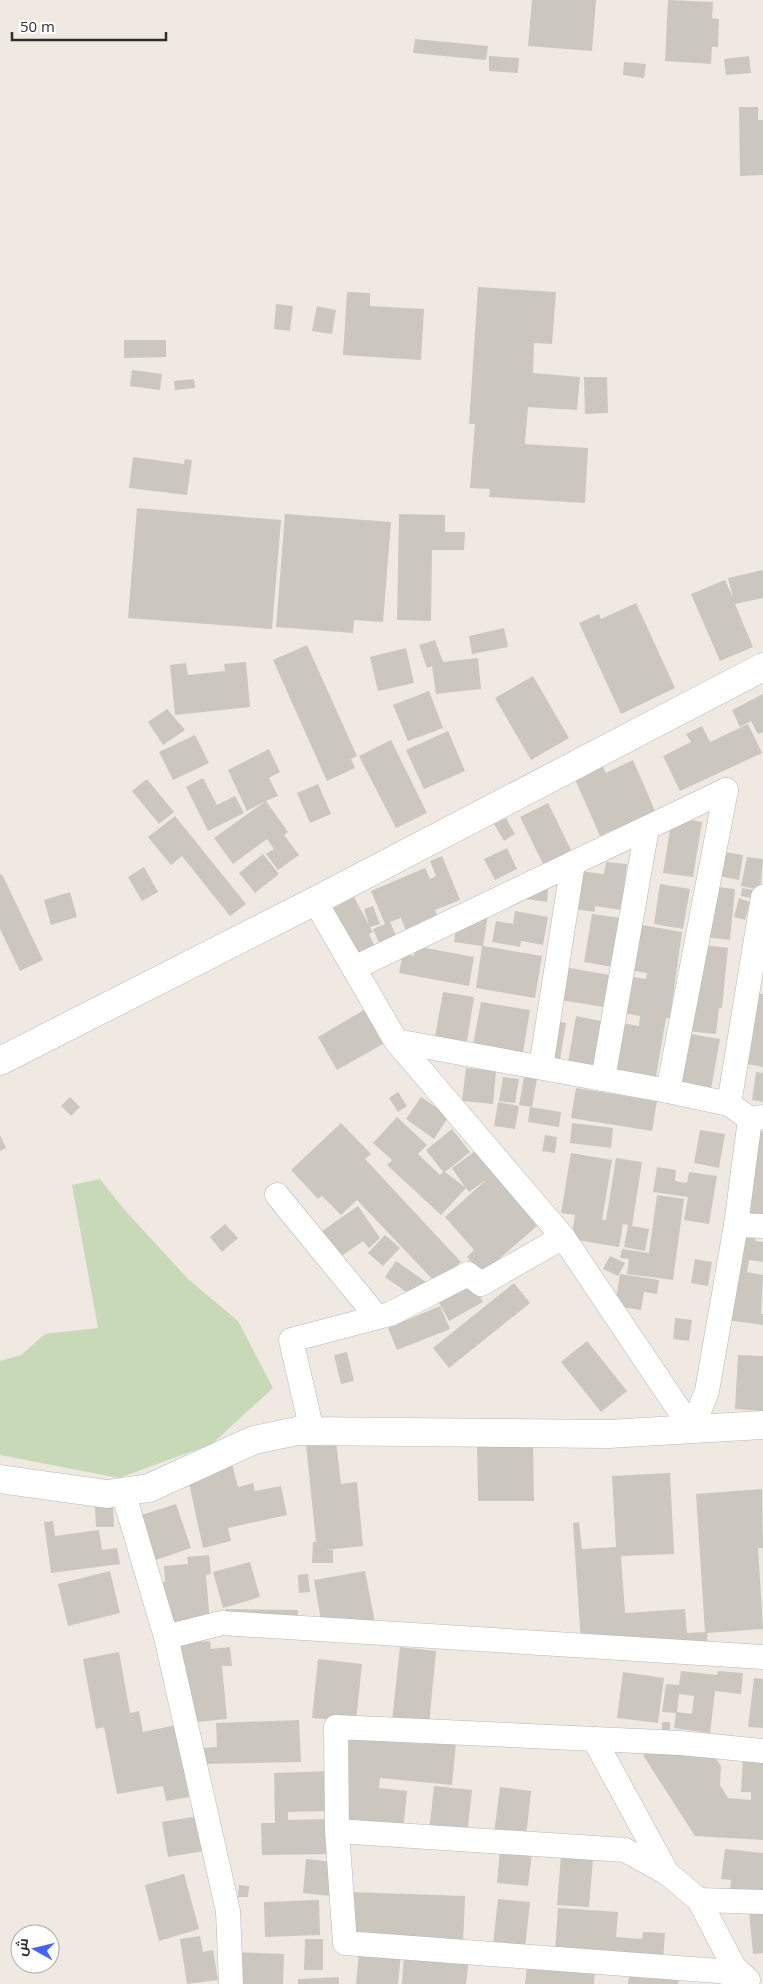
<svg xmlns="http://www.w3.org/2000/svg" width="763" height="1984" viewBox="0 0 763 1984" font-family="'Open Sans',Cairo,sans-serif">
<rect width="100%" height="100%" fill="#efe9e1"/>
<!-- cemetery -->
<path fill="#c8d9b8" d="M100 1179 122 1207 188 1279 238 1321 273 1388 212 1444 119 1478 0 1455V1361L21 1355 45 1334 98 1328 72 1185Z"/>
<!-- building -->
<g fill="#cbc7bf" fill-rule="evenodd">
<path d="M532 0H596L592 51 528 46Z"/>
<path d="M668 0 713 2 712 18 719 19 718 47H712L711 64 665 61Z"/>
<path d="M415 39 488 46 486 60 413 53Z"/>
<path d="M489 56 519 58 518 73 489 71Z"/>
<path d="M749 56 751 73 726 75 724 59Z"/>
<path d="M624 62 646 64 644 78 623 75Z"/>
<path d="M739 107H758V120H763V175L740 176Z"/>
<path d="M478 287 556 292 552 344 534 343 533 373 580 377 577 410 528 407 525 444 588 448 585 503 489 497 490 489 470 488 475 424H469Z"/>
<path d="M347 292 370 293V306L424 309 421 360 343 355Z"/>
<path d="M276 304 293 306 290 331 274 329Z"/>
<path d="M317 306 336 310 332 334 312 331Z"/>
<path d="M124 340H166V357L124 358Z"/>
<path d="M132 370 162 374 160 390 130 386Z"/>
<path d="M584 377H607L608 413 585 414Z"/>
<path d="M194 379 195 388 175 390 174 381Z"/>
<path d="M133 457 184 464 185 459 192 460 187 495 129 488Z"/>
<path d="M137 508 281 520 272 629 128 618Z"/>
<path d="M285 514 391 522 383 622 354 620 353 633 276 627Z"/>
<path d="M399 514 445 515V532H465L464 550H432L431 621 397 620Z"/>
<path d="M763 570V598L735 604 753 647 720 661 691 594 725 580 733 598 728 578Z"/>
<path d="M636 603 675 688 621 714 579 623 599 614 601 619Z"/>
<path d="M504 628 508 647 472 654 469 636Z"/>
<path d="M435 640 443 662 478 658 481 689 436 694 432 666 427 668 419 645Z"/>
<path d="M307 645 357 756 351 759 355 768 327 781 273 660Z"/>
<path d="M406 648 414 683 378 691 370 657Z"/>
<path d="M246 662 250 707 175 715 170 665 186 663 188 675 225 671 224 664Z"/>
<path d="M533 676 569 738 531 760 495 698Z"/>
<path d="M429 691 443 728 408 741 393 705Z"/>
<path d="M763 694V732L758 734 751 721 740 727 732 710Z"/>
<path d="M167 709 185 730 163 745 148 722Z"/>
<path d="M748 724 762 753 680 791 663 756 691 742 686 734 702 726 710 742Z"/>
<path d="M448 731 465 771 424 789 406 750Z"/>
<path d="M195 735 209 763 173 780 159 752Z"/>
<path d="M391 740 427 813 396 828 359 756Z"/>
<path d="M269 749 280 772 269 778 278 796 266 801 288 832 284 835 299 855 278 870 266 854 274 849 267 839 233 864 214 838 266 801 247 811 228 770Z"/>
<path d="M633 760 655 811 600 836 575 779 603 767 606 773Z"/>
<path d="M203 778 217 805 235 796 244 813 208 831 186 787Z"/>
<path d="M147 779 174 812 159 824 132 791Z"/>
<path d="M318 784 331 814 310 823 297 793Z"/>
<path d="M548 803 573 854 545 868 520 817Z"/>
<path d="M175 816 246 904 230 916 182 856 171 865 148 837Z"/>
<path d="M672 817 702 822 693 877 663 873Z"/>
<path d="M506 818 515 834 504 841 494 824Z"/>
<path d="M507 848 517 869 495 880 484 859Z"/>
<path d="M718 851 743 855 739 880 714 875Z"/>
<path d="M263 854 279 874 255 893 239 873Z"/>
<path d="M442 856 460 900 435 910 438 918 406 931 401 918 390 922 398 940 381 947 373 929 385 924 371 891 425 868 430 879 436 876 430 861Z"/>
<path d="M747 857 763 859 760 890 741 886Z"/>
<path d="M606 862 627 864 621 910 595 906V912L566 908 571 870 604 874Z"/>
<path d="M144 867 158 892 142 901 128 877Z"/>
<path d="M2 874 43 960 20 971 0 929V875Z"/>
<path d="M660 884 690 889 683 929 654 924Z"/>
<path d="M708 886 735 889 730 940 703 937Z"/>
<path d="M528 887 548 890 547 902 526 899Z"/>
<path d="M742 888 758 891 757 899 741 896Z"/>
<path d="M70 892 77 917 51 925 44 900Z"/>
<path d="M354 897 369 925 364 909 373 906 380 924 370 927 373 932 369 934 376 949 356 959 330 910Z"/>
<path d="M739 898 750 902 745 920 734 917Z"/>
<path d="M515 911 548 917 543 945 521 941 520 947 492 942 496 921 513 924Z"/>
<path d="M592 914 621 918 613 967 584 962Z"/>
<path d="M488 915 483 946 542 956 535 998 476 988 482 946 454 942 457 921Z"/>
<path d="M625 922 682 932 670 1018H666L655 1082 601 1073 610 1021 639 1026 640 1016 613 1011 620 975 646 979 647 973 617 968Z"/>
<path d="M695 944 728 948 722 1008H719L716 1034 686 1031Z"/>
<path d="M415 946 474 957 469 986 399 973 403 953 414 956Z"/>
<path d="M559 966 609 975 603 1007 554 999Z"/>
<path d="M748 991 763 994V1067L736 1062Z"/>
<path d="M443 992 474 997 466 1048 434 1043Z"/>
<path d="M481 1002 530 1010 523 1053 473 1045Z"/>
<path d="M364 1010 383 1044 337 1070 318 1037Z"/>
<path d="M576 1016 601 1021 593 1072 567 1068Z"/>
<path d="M557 1021 566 1023 560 1060 544 1057Z"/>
<path d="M679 1032 720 1039 710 1095 669 1088Z"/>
<path d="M466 1068 496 1071 493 1104 462 1101Z"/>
<path d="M756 1072 763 1073V1102L752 1100Z"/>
<path d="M503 1077 519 1079 515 1103 499 1101Z"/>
<path d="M524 1077 537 1079 532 1107 519 1105Z"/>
<path d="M576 1088 657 1101 652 1131 571 1118Z"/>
<path d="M398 1092 407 1106 398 1112 389 1098Z"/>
<path d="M70 1097 80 1107 71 1116 61 1106Z"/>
<path d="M421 1097 449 1116 434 1139 406 1119Z"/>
<path d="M498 1102 519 1106 515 1129 494 1126Z"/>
<path d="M530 1107 561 1112 559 1127 528 1122Z"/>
<path d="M397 1117 427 1145 418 1154 440 1175 443 1172 426 1150 452 1129 470 1152 445 1172 465 1187 452 1168 485 1144 540 1217 534 1223 537 1226 482 1274 467 1257 474 1250 445 1217 487 1179 469 1192 466 1188 441 1215 387 1165 392 1160 373 1143Z"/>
<path d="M341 1123 371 1154 365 1159 461 1262 437 1284 357 1200 341 1215 322 1196 318 1199 291 1170Z"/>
<path d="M572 1123 613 1128 611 1148 570 1143Z"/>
<path d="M751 1129 763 1131V1218L739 1213Z"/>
<path d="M700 1130 725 1134 719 1168 694 1163Z"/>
<path d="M0 1135 6 1148 0 1151Z"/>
<path d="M545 1135 557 1137 555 1153 542 1151Z"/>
<path d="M571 1153 612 1160 602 1220H606L616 1158 642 1162 632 1226 649 1229 645 1251 624 1247 628 1225 623 1224 619 1247 571 1239 575 1215 561 1213Z"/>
<path d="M657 1167 676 1170 675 1181 687 1183 689 1172 717 1176 709 1224 684 1220 688 1197 653 1192Z"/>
<path d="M657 1195 684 1199 673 1280 627 1274 629 1259 620 1258 622 1249 649 1253Z"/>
<path d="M358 1206 380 1238 369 1248 363 1241 340 1257 322 1231Z"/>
<path d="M225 1224 238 1238 222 1252 210 1237Z"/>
<path d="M740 1229 756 1232 755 1241 763 1242V1262L749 1260 747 1272 763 1275 761 1314H763V1325L727 1320Z"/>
<path d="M385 1235 400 1248 383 1266 368 1253Z"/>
<path d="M610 1256 625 1263 618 1276 603 1269Z"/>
<path d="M695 1259 712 1262 708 1286 691 1283Z"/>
<path d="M396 1261 426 1282 415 1298 385 1277Z"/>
<path d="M620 1274 659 1280 657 1294 644 1292 641 1310 615 1306Z"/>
<path d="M472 1282 483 1302 449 1321 438 1301Z"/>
<path d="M514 1283 530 1303 449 1368 433 1348Z"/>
<path d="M440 1306 450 1329 397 1350 388 1328Z"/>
<path d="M675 1318 692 1320 689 1341 673 1339Z"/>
<path d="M587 1341 627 1391 601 1412 561 1362Z"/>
<path d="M347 1352 354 1381 341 1384 334 1355Z"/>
<path d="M738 1355 763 1356V1411L735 1409Z"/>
<path d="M336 1441 341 1484 357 1482 363 1546 325 1550H333V1563H312L313 1542H316L306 1444Z"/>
<path d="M533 1442 534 1501H478L477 1443Z"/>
<path d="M232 1464 238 1487 253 1483 255 1491 281 1486 287 1515 228 1528 231 1541 203 1548 187 1474Z"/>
<path d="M670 1473 674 1554 621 1556 625 1613 685 1609 687 1633 705 1632 696 1494 762 1489 763 1548H758L763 1629 707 1633 708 1647 581 1643 573 1523 579 1522 582 1549 616 1547 612 1476Z"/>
<path d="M176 1504 191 1548 153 1561 138 1516Z"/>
<path d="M95 1506H113L114 1527H96Z"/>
<path d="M53 1521 55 1536 99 1530 102 1550 117 1548 120 1564 51 1573 44 1522Z"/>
<path d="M209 1555 211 1574 206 1575 210 1623 165 1626 161 1583 165 1582 164 1566 188 1564 187 1557Z"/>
<path d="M250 1562 260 1597 223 1608 213 1572Z"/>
<path d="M110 1571 120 1613 68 1626 58 1584Z"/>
<path d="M365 1571 376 1628 324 1637 314 1580Z"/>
<path d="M308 1574 310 1592 299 1593 298 1575Z"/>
<path d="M226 1609 298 1610 297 1631 226 1630Z"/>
<path d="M210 1641 211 1649 230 1647 232 1666H222L227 1719 186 1723 169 1643Z"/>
<path d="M400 1647 436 1651 429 1725 392 1721Z"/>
<path d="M119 1652 130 1713 139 1711 143 1732 176 1725 189 1797 166 1801 163 1786 117 1794 104 1727 96 1729 83 1659Z"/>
<path d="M318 1659 362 1664 356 1722 312 1718Z"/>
<path d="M681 1671 717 1675 718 1671 743 1673 741 1694 715 1691 710 1733 674 1728 676 1713 662 1712 666 1684 679 1685ZM679 1694 694 1696 692 1714 677 1712Z"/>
<path d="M623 1672 664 1678 658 1723 617 1718Z"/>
<path d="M754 1678 763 1679V1728L748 1727Z"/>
<path d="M299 1720 301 1762 205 1764 204 1748 217 1747 216 1723Z"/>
<rect x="662" y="1722" width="8" height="11"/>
<path d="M340 1737 425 1744V1739L456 1742 452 1785 380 1778 379 1788 407 1791 403 1832 342 1826Z"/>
<path d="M647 1753 715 1757 721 1766 720 1785 728 1798 751 1800V1792H741L743 1758 763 1759V1840L695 1836 643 1755Z"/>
<path d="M329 1771 330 1811 288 1812V1820L329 1819 330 1854 262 1855 261 1823H275L274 1773Z"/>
<path d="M434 1786 472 1790 467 1836 429 1832Z"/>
<path d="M500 1787 531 1791 526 1837 494 1834Z"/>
<path d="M204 1815 210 1850 168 1857 162 1822Z"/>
<path d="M500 1849 532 1853 528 1886 497 1883Z"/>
<path d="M725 1849 763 1853V1898L730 1895 731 1880 721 1879Z"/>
<path d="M561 1856 593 1859 589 1907 557 1905Z"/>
<path d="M306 1859 334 1862 331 1896 303 1893Z"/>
<path d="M184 1874 199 1929 159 1941 145 1885Z"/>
<path d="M239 1885 249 1886 248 1897H238Z"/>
<path d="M349 1892 465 1896 463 1945 348 1942Z"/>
<path d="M498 1899 530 1902 525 1948 493 1945Z"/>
<path d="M319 1900 320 1935 265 1937 264 1902Z"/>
<path d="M558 1908 618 1912 616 1937 642 1939 643 1932 665 1933 663 1960 555 1951Z"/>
<path d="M763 1909V1953L753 1954 749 1911Z"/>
<path d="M200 1936 203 1952 213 1950 218 1980 187 1984 180 1939Z"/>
<path d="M305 1939H323V1970H304Z"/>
<path d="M359 1951 401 1954 398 1984H356Z"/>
<path d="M233 1952 284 1954 283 1984H232Z"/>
<path d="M404 1955 469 1958 466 1984H402Z"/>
<path d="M527 1965 595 1970 594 1984H525Z"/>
<path d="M629 1976 679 1979 678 1984H628Z"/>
<path d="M339 1977V1984H298V1979Z"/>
</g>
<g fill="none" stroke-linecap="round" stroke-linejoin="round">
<!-- street casing -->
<g stroke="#b4b7c1" stroke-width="25">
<g id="street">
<path d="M315 901 396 1041 563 1237 692 1429 707 1391 736 1225 750 1119 763 1117"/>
<path d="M354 968 726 790"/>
<path d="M396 1041 668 1091 729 1104 750 1119"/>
<path d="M541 1067 573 863"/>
<path d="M603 1079 647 828"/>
<path d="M668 1091 726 790"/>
<path d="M729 1104 763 897"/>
<path d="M277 1195 377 1317"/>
<path d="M736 1225 763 1226"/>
<path d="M312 1431 291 1340 390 1314 468 1274 481 1284 563 1237"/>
<path d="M123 1492 166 1637 228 1911 231 1984"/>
<path d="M166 1637 222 1623 763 1657"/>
<path d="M594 1739 667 1873"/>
<path d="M337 1831 625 1850 667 1873 699 1900 734 1967 748 1980"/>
<path d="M699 1900 763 1902"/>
<path d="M742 1975 718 1971 345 1943 337 1831 336 1727 681 1743 763 1751"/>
</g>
</g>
<!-- secondary casing -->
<g stroke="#b4b7c1" stroke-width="29">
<g id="secondary">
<path d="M0 1061 315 901 763 667"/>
<path d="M0 1479 107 1494 149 1488 254 1440 297 1431 608 1434 763 1425"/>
</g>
</g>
<!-- street -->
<use href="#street" stroke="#fff" stroke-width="24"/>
<!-- secondary -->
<use href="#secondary" stroke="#fff" stroke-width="28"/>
</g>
<!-- north arrow -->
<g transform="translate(35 1949) rotate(278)"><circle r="24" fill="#ffffff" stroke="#ababab"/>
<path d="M0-4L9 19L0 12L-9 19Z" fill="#4264fb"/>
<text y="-8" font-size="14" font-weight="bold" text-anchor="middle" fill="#2e2e2e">ش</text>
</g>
<!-- scale -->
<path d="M12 32v8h154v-8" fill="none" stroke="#2e2e2e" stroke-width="2.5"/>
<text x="20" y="32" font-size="15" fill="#2e2e2e" stroke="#ffffff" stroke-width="4" paint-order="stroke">50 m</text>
</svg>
